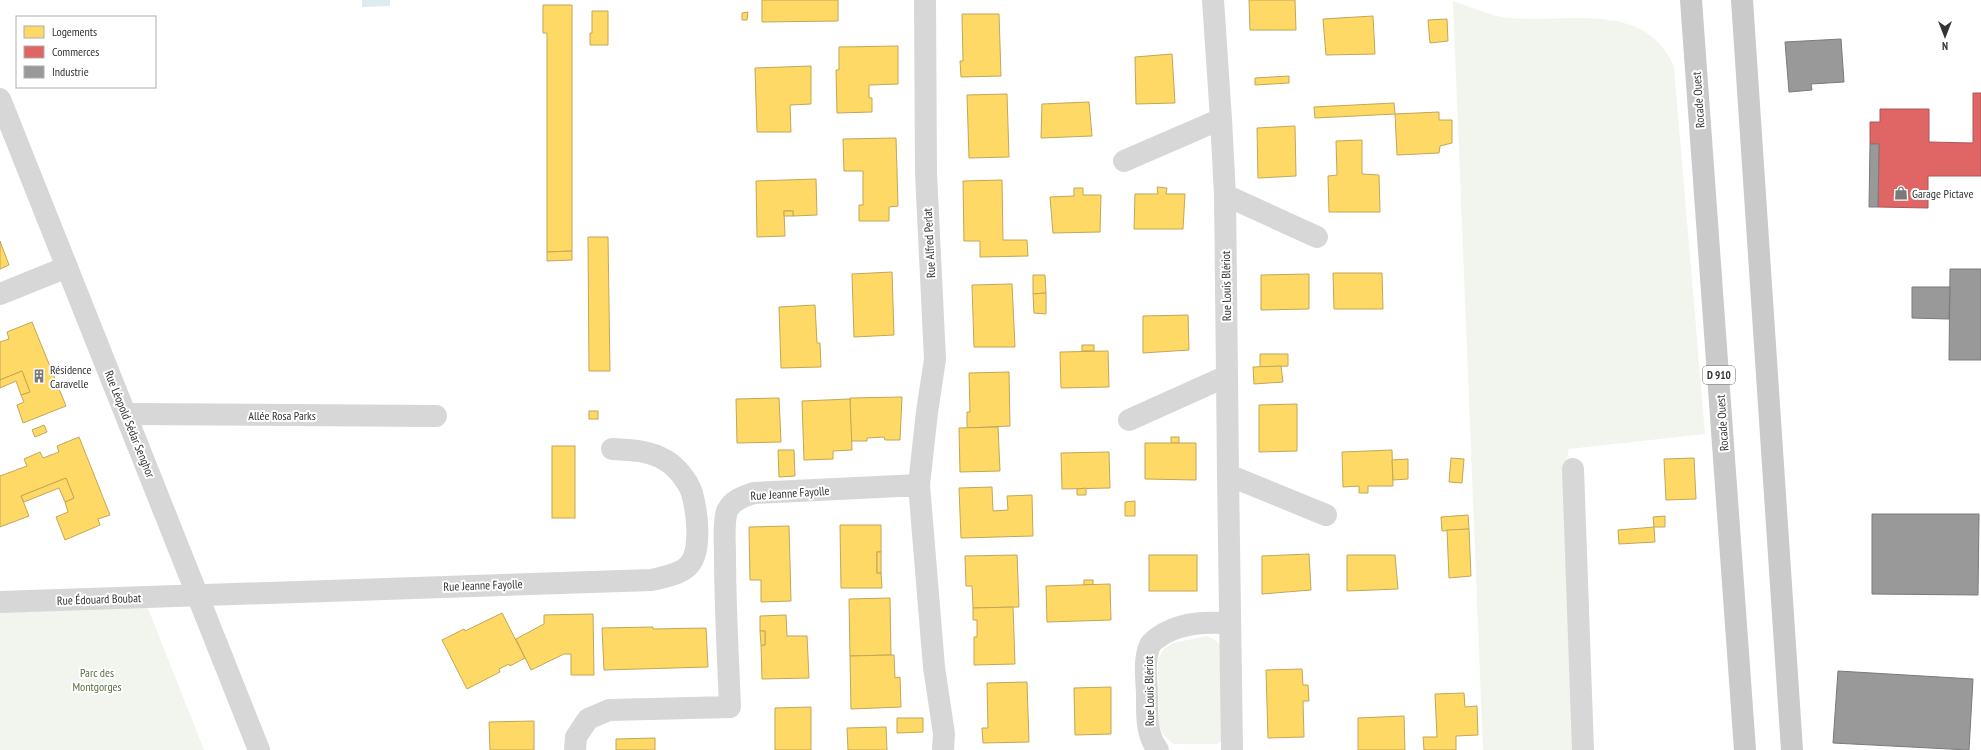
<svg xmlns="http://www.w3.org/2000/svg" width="1981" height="750" viewBox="0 0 1981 750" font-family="'PT Sans Narrow',sans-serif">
<rect width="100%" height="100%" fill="#fff"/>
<!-- green -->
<g fill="#f1f5ed">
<path d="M1453 1C1468 6 1494 17 1509 18 1570 23 1646 0 1674 67L1705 434 1569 449 1567 458 1579 750H1483Z"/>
<path d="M147 606 204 750H0V610Z"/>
<path d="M1207 636 1215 640 1220 645 1221 741 1217 744H1173L1162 733 1159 725 1158 659 1164 649 1173 643Z"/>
</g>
<!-- water -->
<path fill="#ddebf3" d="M362 0H390V6L362 7Z"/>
<!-- homes -->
<g fill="#ffd966" stroke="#c2a757">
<path d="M762 0H838V21L762 22Z"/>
<path d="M1249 0H1295L1296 30H1250Z"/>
<path d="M543 5H572V251L547 252V33H543Z"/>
<path d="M592 11H608V45H590V33H592Z"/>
<path d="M748 12 747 20H742V13Z"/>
<path d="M962 14H999L1001 76 961 77 960 61H963Z"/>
<path d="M1373 16 1375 54 1326 55 1323 19Z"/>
<path d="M1447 19 1448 41 1430 43 1428 20Z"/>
<path d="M898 46V84L869 85V98H872V112L837 113 836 70H839V47Z"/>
<path d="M1172 54 1175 103 1136 104 1135 57Z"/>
<path d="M811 66V104L790 105 791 132H757L755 68Z"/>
<path d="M1289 76V83L1255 85V78Z"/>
<path d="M1007 94 1009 157 969 158 967 95Z"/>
<path d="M1089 102 1092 136 1041 138 1042 104Z"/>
<path d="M1394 103 1395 114 1315 118 1314 107Z"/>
<path d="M1439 112V120H1452V143L1440 146 1439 153 1397 155 1395 114Z"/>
<path d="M1295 126 1296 176 1258 178 1257 128Z"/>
<path d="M896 138 898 206 889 207V221H859V205H863V171H844L843 139Z"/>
<path d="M1362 140V174L1379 175 1380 212H1329L1328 176 1337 175 1336 141Z"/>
<path d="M816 179 817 215 793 216V211H784L785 236 757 237 756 181Z"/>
<path d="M1002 180 1003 240H1027L1028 256 980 257V241H964L963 181Z"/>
<path d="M1157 187 1167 188 1166 194H1185L1183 229H1134L1135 194H1158Z"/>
<path d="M1074 188H1083V195H1101L1100 232 1053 233 1050 197 1074 196Z"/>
<rect x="784" y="211" width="9" height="5"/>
<path d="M588 237H608L610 371H589Z"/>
<path d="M0 241 9 265 0 269Z"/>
<path d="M572 251V260L547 261V252Z"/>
<path d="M892 272 894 335 854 337 852 274Z"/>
<path d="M1333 273H1382L1383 309H1334Z"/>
<path d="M1309 274V309L1261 310V275Z"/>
<path d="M1033 275H1045L1046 293 1033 294Z"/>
<path d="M1012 284 1015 347H974L972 285Z"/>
<path d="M1046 293V314L1034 313 1033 294Z"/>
<path d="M815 305 817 343H820L821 367 781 368 779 307Z"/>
<path d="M1188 315 1189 350 1143 353V316Z"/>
<path d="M32 322 66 406 23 423 17 405 24 402 21 395 30 392 22 371 0 380V342L9 339 7 332Z"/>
<rect x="1082" y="345" width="12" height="6"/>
<path d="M1108 351 1109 387 1061 388 1060 352Z"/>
<path d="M1260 354H1288V366L1260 367Z"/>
<path d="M1281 366 1283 382 1254 384 1253 367Z"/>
<path d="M22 371 30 392 21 395 16 381 0 388V380Z"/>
<path d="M1009 372 1010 426 967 428V412H970L969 373Z"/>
<path d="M902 397 900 440H885L884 437 867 438V441H851L850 398Z"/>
<path d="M779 398 781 442 737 443 736 399Z"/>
<path d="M850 399 852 450 833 451V459L804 460 802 401Z"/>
<path d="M1297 404V451L1259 452V405Z"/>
<rect x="589" y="411" width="9" height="8"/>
<path d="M44 425 47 432 35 437 32 430Z"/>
<path d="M998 427 1000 471 960 472 959 428Z"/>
<path d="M79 437 110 515 98 519 100 525 65 540 56 517 68 512 65 502 74 498 66 478 21 496 29 516 0 527V476L27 466 24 459 40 452 43 458 59 452 57 446Z"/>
<rect x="1171" y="437" width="8" height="6"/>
<path d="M1145 443H1196V480L1145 479Z"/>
<rect x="552" y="446" width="23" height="72"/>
<path d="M778 450H794L795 476 779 477Z"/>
<path d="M1392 450 1393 486H1368V493H1359V486L1343 487 1342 452Z"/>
<path d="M1109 452 1110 488 1062 489 1061 453Z"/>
<path d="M1451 458 1464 459 1462 483 1449 482Z"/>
<path d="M1694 458 1696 499 1666 500 1664 459Z"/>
<path d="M1408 459V479L1393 480 1392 460Z"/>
<path d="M66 478 74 498 65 502 59 488 24 502 21 496Z"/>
<path d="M992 487 993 511 1008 510 1007 496 1032 495 1033 536 961 538 959 488Z"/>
<path d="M1086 488V495H1077V489Z"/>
<path d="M1135 501V516H1125V502Z"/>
<path d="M1468 515 1469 529 1442 531 1441 517Z"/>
<path d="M1665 516V527H1654L1653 517Z"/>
<path d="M840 525H881V552H877V573H881L882 588H841Z"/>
<path d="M789 526 791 601 761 602V580H750L749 527Z"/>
<path d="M1654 527 1655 542 1619 544 1618 530Z"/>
<path d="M1469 529 1471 576 1449 578 1447 530Z"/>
<rect x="877" y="552" width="4" height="21"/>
<path d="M1309 554 1311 590 1262 594V556Z"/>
<path d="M1017 555 1019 607 973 608 972 586H966L965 556Z"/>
<rect x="1149" y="555" width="48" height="36"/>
<path d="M1347 555H1395L1398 589 1347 591Z"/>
<rect x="1084" y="580" width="9" height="5"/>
<path d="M1110 584 1111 620 1047 622 1046 586Z"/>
<path d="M890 598 891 655 850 656 849 599Z"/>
<path d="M1013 607 1015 664 974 665V637H977V620H973V608Z"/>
<path d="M502 613 525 658 510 666 509 664 499 669 500 672 467 689 442 640 464 629 465 631Z"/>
<path d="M593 614 594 675H571V654H564L531 670 516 639 544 624V615Z"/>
<path d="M786 615 787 636H807L809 678 762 679 761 645H765V631H760V616Z"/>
<path d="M653 627V629L706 628 708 667 604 670 602 628Z"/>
<path d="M760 631H765V645H761Z"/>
<path d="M891 655H894L895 678 900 677 901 707 851 709 850 656Z"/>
<path d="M1302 669 1303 685H1308L1309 701H1303L1304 737 1268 738 1266 670Z"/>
<path d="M1027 682 1029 742 983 743 982 728H988L987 683Z"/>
<path d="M1111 687V734L1075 735 1074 688Z"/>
<path d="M1464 693 1465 707 1477 706 1478 735 1456 736V750H1424L1423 737H1437L1435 694Z"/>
<path d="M811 707V750H775V708Z"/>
<path d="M1404 716 1405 750H1358V718Z"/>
<path d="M897 718H923V732L897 733Z"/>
<path d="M534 721V750H490L489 722Z"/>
<path d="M886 727 887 750H848L847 728Z"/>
<path d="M655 738V750H616V739Z"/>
</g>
<!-- shops -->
<path fill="#e06666" stroke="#ac5757" d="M1973 93H1981V176H1928V208L1878 207 1879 144H1870V122H1880V109H1929V142L1973 143Z"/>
<!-- industry -->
<g fill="#999" stroke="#7a7a7a">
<path d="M1841 39 1844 82 1811 84 1812 90 1789 92 1785 42Z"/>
<path d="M1870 144H1879L1878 207H1869Z"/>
<path d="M1950 269H1981V360H1949Z"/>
<path d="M1912 287H1950L1949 319 1912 318Z"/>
<path d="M1872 514H1979L1978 595 1872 594Z"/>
<path d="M1838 671 1973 679 1969 750 1833 743Z"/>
</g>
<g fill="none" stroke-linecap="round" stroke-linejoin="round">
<!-- minor -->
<g stroke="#d7d7d7" stroke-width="22">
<path d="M0 99 259 750"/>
<path d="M1221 119 1225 195 1317 237"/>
<path d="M1124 161 1221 119 1213 0"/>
<path d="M0 294 67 267"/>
<path d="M1227 376 1228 475 1326 515"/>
<path d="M127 414 436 416"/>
<path d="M1129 420 1227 376 1225 195"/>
<path d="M1573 469 1583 750"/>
<path d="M1228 475 1232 750"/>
<path d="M919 485 927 412 935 359 926 173 925 0"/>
<path d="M0 602 652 580C663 577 678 575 687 567 703 553 697 512 692 493 688 481 676 466 665 460 648 450 631 450 612 449"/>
<path d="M575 750 576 737 588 719 609 710 730 707C728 656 725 605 725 554 725 541 723 524 727 511 732 500 744 496 754 493L919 485 934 667 944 734 943 750"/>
<path d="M1158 750C1146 735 1147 715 1147 697 1147 680 1143 661 1150 645 1153 640 1160 636 1165 633 1186 622 1206 622 1230 623"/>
</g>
<!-- major -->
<g stroke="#cacaca" stroke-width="22">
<path d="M1691 0 1745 750"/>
<path d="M1742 0 1792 750"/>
</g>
</g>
<!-- icons -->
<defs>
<g id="shop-bare" transform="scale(1.08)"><path d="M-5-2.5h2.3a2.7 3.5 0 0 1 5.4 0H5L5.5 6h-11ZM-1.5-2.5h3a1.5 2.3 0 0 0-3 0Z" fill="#7a7a7a" stroke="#fff" stroke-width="2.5" paint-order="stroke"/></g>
<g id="building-bare" transform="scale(1.08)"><path d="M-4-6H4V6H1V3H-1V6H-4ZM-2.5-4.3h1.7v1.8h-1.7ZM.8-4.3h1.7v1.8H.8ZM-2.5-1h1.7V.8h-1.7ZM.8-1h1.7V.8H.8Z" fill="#7a7a7a" stroke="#fff" stroke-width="2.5" paint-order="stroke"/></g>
</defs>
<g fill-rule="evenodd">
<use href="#shop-bare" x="1901" y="193"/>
<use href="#building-bare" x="39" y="376"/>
</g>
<g text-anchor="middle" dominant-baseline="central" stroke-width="4" stroke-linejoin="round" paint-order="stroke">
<!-- shield labels -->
<rect fill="#fff" stroke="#707070" stroke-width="1" x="1703" y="366" width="32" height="18" rx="3"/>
<g font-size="11" font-weight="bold" fill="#333">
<text x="1719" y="375">D 910</text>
</g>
<!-- street labels -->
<g font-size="12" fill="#333" stroke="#fff">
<text transform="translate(1698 100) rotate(-94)">Rocade Ouest</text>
<text transform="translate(929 243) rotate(-93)">Rue Alfred Perlat</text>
<text transform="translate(1226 286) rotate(-91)">Rue Louis Blériot</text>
<text x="282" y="415">Allée Rosa Parks</text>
<text transform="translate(1722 423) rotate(-94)">Rocade Ouest</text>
<text transform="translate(130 424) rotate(68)">Rue Léopold Sédar Senghor</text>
<text transform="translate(790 493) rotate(-4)">Rue Jeanne Fayolle</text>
<text transform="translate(483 585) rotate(-2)">Rue Jeanne Fayolle</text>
<text transform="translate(99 599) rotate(-2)">Rue Édouard Boubat</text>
<text transform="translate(1149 691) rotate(-91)">Rue Louis Blériot</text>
</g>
<!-- poi labels -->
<g font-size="12" fill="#333" stroke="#fff" text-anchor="start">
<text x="1912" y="193">Garage Pictave</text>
<text x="50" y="369">Résidence<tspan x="50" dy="14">Caravelle</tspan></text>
</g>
<!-- park labels -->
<g font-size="12" fill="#56703f" stroke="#fff">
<text x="97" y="672">Parc des<tspan x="97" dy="14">Montgorges</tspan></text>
</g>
</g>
<!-- legend -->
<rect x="16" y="16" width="140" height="72" fill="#ffffff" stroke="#adadad"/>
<rect x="24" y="26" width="20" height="12" fill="#ffd966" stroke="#adadad"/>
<text x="52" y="36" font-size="12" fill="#333333">Logements</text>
<rect x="24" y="46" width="20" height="12" fill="#e06666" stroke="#adadad"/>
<text x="52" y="56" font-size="12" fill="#333333">Commerces</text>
<rect x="24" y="66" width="20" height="12" fill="#999999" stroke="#adadad"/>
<text x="52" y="76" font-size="12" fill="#333333">Industrie</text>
<!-- north arrow -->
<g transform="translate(1945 36) rotate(180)" stroke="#ffffff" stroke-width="3" paint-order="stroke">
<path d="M0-3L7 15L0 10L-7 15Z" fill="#333333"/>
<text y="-6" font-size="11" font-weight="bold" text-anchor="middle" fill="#333333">N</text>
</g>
</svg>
